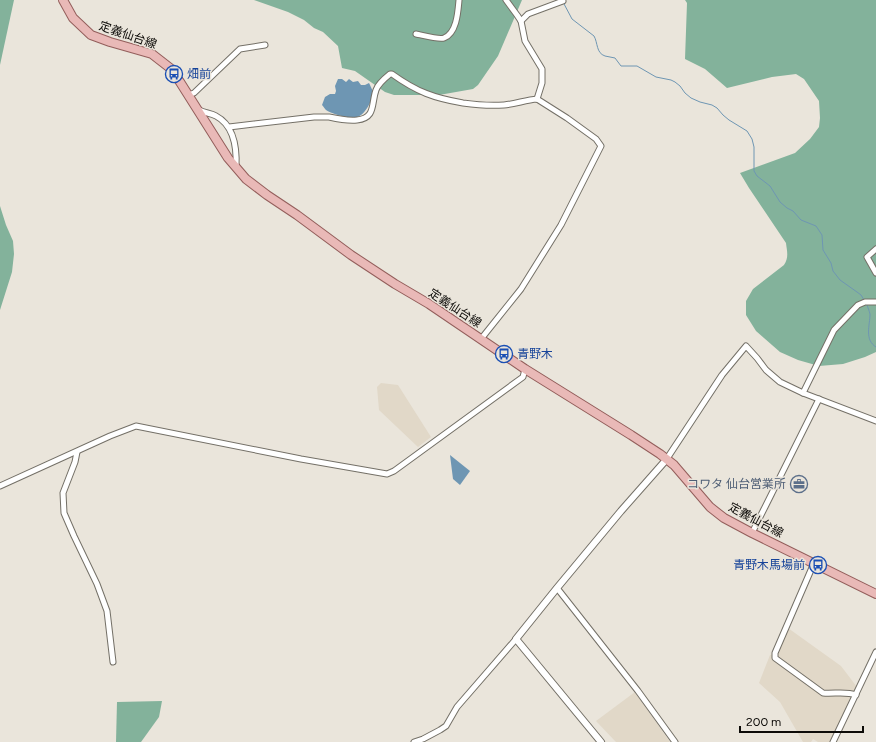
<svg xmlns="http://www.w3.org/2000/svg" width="876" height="742" viewBox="0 0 876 742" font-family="Figtree,'Noto Sans JP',sans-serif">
<rect width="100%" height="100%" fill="#eae5db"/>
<!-- built -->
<g fill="#e1d8c8">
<path d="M381 383 398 385 431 437 418 447 379 410 377 387Z"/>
<path d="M788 628 841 666 857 687 830 742H818L813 739 811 742H803L780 702 759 683 770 655 778 653Z"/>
<path d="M635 692 670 742H616L596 721Z"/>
</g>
<!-- forest -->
<g fill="#83b29b">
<path d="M0 0H14L0 65Z"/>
<path d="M254 0H522L498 56 478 85 473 89 439 95H394L385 92 355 71 342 68 338 46 323 32 314 28 304 20 288 12Z"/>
<path d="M685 0H876V352L865 357 843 364 819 366 798 360 780 352 756 331 746 315V301L753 289 784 265C789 257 787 252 786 243L749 188 740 173 795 153 810 139 819 127 820 118 819 101 804 79 796 74 772 77 727 88 705 69 685 59 687 3Z"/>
<path d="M0 206 6 225 13 241 14 254 12 272 0 310Z"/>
<path d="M162 701 159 717 141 742H116L117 702Z"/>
</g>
<!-- water -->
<g fill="#6e96b3">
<path d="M338 79H342L346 82 349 79 353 82 358 81 361 85H365L369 83C370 85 372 89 373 92 373 100 365 115 357 117 350 119 331 114 326 110 325 109 323 106 322 105L325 97 330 94H335L336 91 335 86Z"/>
<path d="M450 455 470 471 460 485 453 479Z"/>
</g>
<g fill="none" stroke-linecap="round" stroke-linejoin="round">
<!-- stream -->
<g stroke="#6e96b3" stroke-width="1">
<path d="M563 2 572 19 594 36C598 43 596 53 605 56 608 57 612 57 615 58L621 66H637L656 77 671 80 675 82 680 86 685 93 691 98 700 102 712 105 717 108 723 115 729 120 747 131 752 139 754 147V171L757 176 770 186 780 202 787 208 793 211 801 220 816 226 822 235 823 250 831 263 833 271 840 280 857 292 861 295 864 300"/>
<path d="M867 305C868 308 869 310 870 314 870 325 864 340 876 347"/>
</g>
<!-- minor casing -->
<g stroke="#747067" stroke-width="7">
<g id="minor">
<path d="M506 0 517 15 521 21 525 41 542 69V83L537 99"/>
<path d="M521 21 528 14 563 1"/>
<path d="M416 34C422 35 439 40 444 38 457 33 458 11 459 0"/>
<path d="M188 95 194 93 240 49 265 45"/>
<path d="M199 110C204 113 211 113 216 116 235 126 237 149 236 168"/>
<path d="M229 127 314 117C319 117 324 117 329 117 338 119 347 121 357 120 376 118 371 104 376 90 378 84 385 78 390 74H392C417 92 434 98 463 103 477 105 490 106 504 105 515 104 526 100 537 99L567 118 596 139 601 146 561 225 521 289 481 339"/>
<path d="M876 249 867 257 876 273"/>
<path d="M803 393 834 330 858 305 865 302H876"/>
<path d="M77 452 75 462 63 493 64 513 74 536 97 584 107 611 113 662"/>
<path d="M666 460 722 375 746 346 757 358 766 370 780 382 803 393 876 421"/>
<path d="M0 486 110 436 136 426 301 459 387 474 394 471 523 377 525 369"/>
<path d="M752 533 819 399"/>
<path d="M814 563 775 653V658L823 693C834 694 846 691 856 695"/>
<path d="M557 588 638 691 675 742"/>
<path d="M414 742 423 739 440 730 446 726 457 707 516 639"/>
<path d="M833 742 876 652"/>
</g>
</g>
<!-- tertiary casing -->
<g stroke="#747067" stroke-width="8">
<path id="tertiary" d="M601 742 516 639 557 588 621 511 666 460"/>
</g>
<!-- primary casing -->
<g stroke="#935e5b" stroke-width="10">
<path id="primary" d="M63 0 73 18 91 35 110 42 152 54 170 68 180 82 228 158 246 179 267 195 297 215 351 255 395 284 429 304 525 369 631 435 660 454 674 465 710 507 724 518 752 533 876 594"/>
</g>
<!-- minor -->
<use href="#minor" stroke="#fff" stroke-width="5"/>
<!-- tertiary -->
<use href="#tertiary" stroke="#fff" stroke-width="6"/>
<!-- primary -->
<use href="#primary" stroke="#e9b9b7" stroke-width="8"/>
</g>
<!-- icons -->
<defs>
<g id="bus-ring" transform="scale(0.9)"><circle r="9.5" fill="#eae5db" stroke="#1a4fb4" stroke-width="1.5"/><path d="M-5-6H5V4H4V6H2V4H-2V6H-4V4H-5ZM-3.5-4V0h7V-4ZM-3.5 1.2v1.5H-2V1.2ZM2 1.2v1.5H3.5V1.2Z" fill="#1a4fb4"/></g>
<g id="office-ring" transform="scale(0.9)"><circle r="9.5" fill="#eae5db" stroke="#5c6f8a" stroke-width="1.5"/><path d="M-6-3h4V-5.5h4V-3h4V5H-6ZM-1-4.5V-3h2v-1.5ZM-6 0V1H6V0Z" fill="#5c6f8a"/></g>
</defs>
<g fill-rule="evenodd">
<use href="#bus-ring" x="174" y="74"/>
<use href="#bus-ring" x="504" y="354"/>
<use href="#office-ring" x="799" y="484"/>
<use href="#bus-ring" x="818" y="565"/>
</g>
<g text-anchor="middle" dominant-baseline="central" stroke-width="3" stroke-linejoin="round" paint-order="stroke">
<!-- street labels -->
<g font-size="12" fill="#0d0b08" stroke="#eae5db">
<text transform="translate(128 35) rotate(19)">定義仙台線</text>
<text transform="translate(455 308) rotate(33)">定義仙台線</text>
<text transform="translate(756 520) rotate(28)">定義仙台線</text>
</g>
<!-- transit labels -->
<g font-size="12" fill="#164399" stroke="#eae5db" text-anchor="start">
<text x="187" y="74">畑前</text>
<text x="517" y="354">青野木</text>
<text x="805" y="565" text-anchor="end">青野木馬場前</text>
</g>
<!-- service labels -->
<g font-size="12" fill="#4e5e75" stroke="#eae5db" text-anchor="end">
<text x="786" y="484">コワタ 仙台営業所</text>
</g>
</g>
<!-- scale -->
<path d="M740 726v6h123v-6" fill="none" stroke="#0d0b08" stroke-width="2"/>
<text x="746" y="726" font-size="12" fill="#0d0b08" stroke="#eae5db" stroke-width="3" paint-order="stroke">200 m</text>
</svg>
